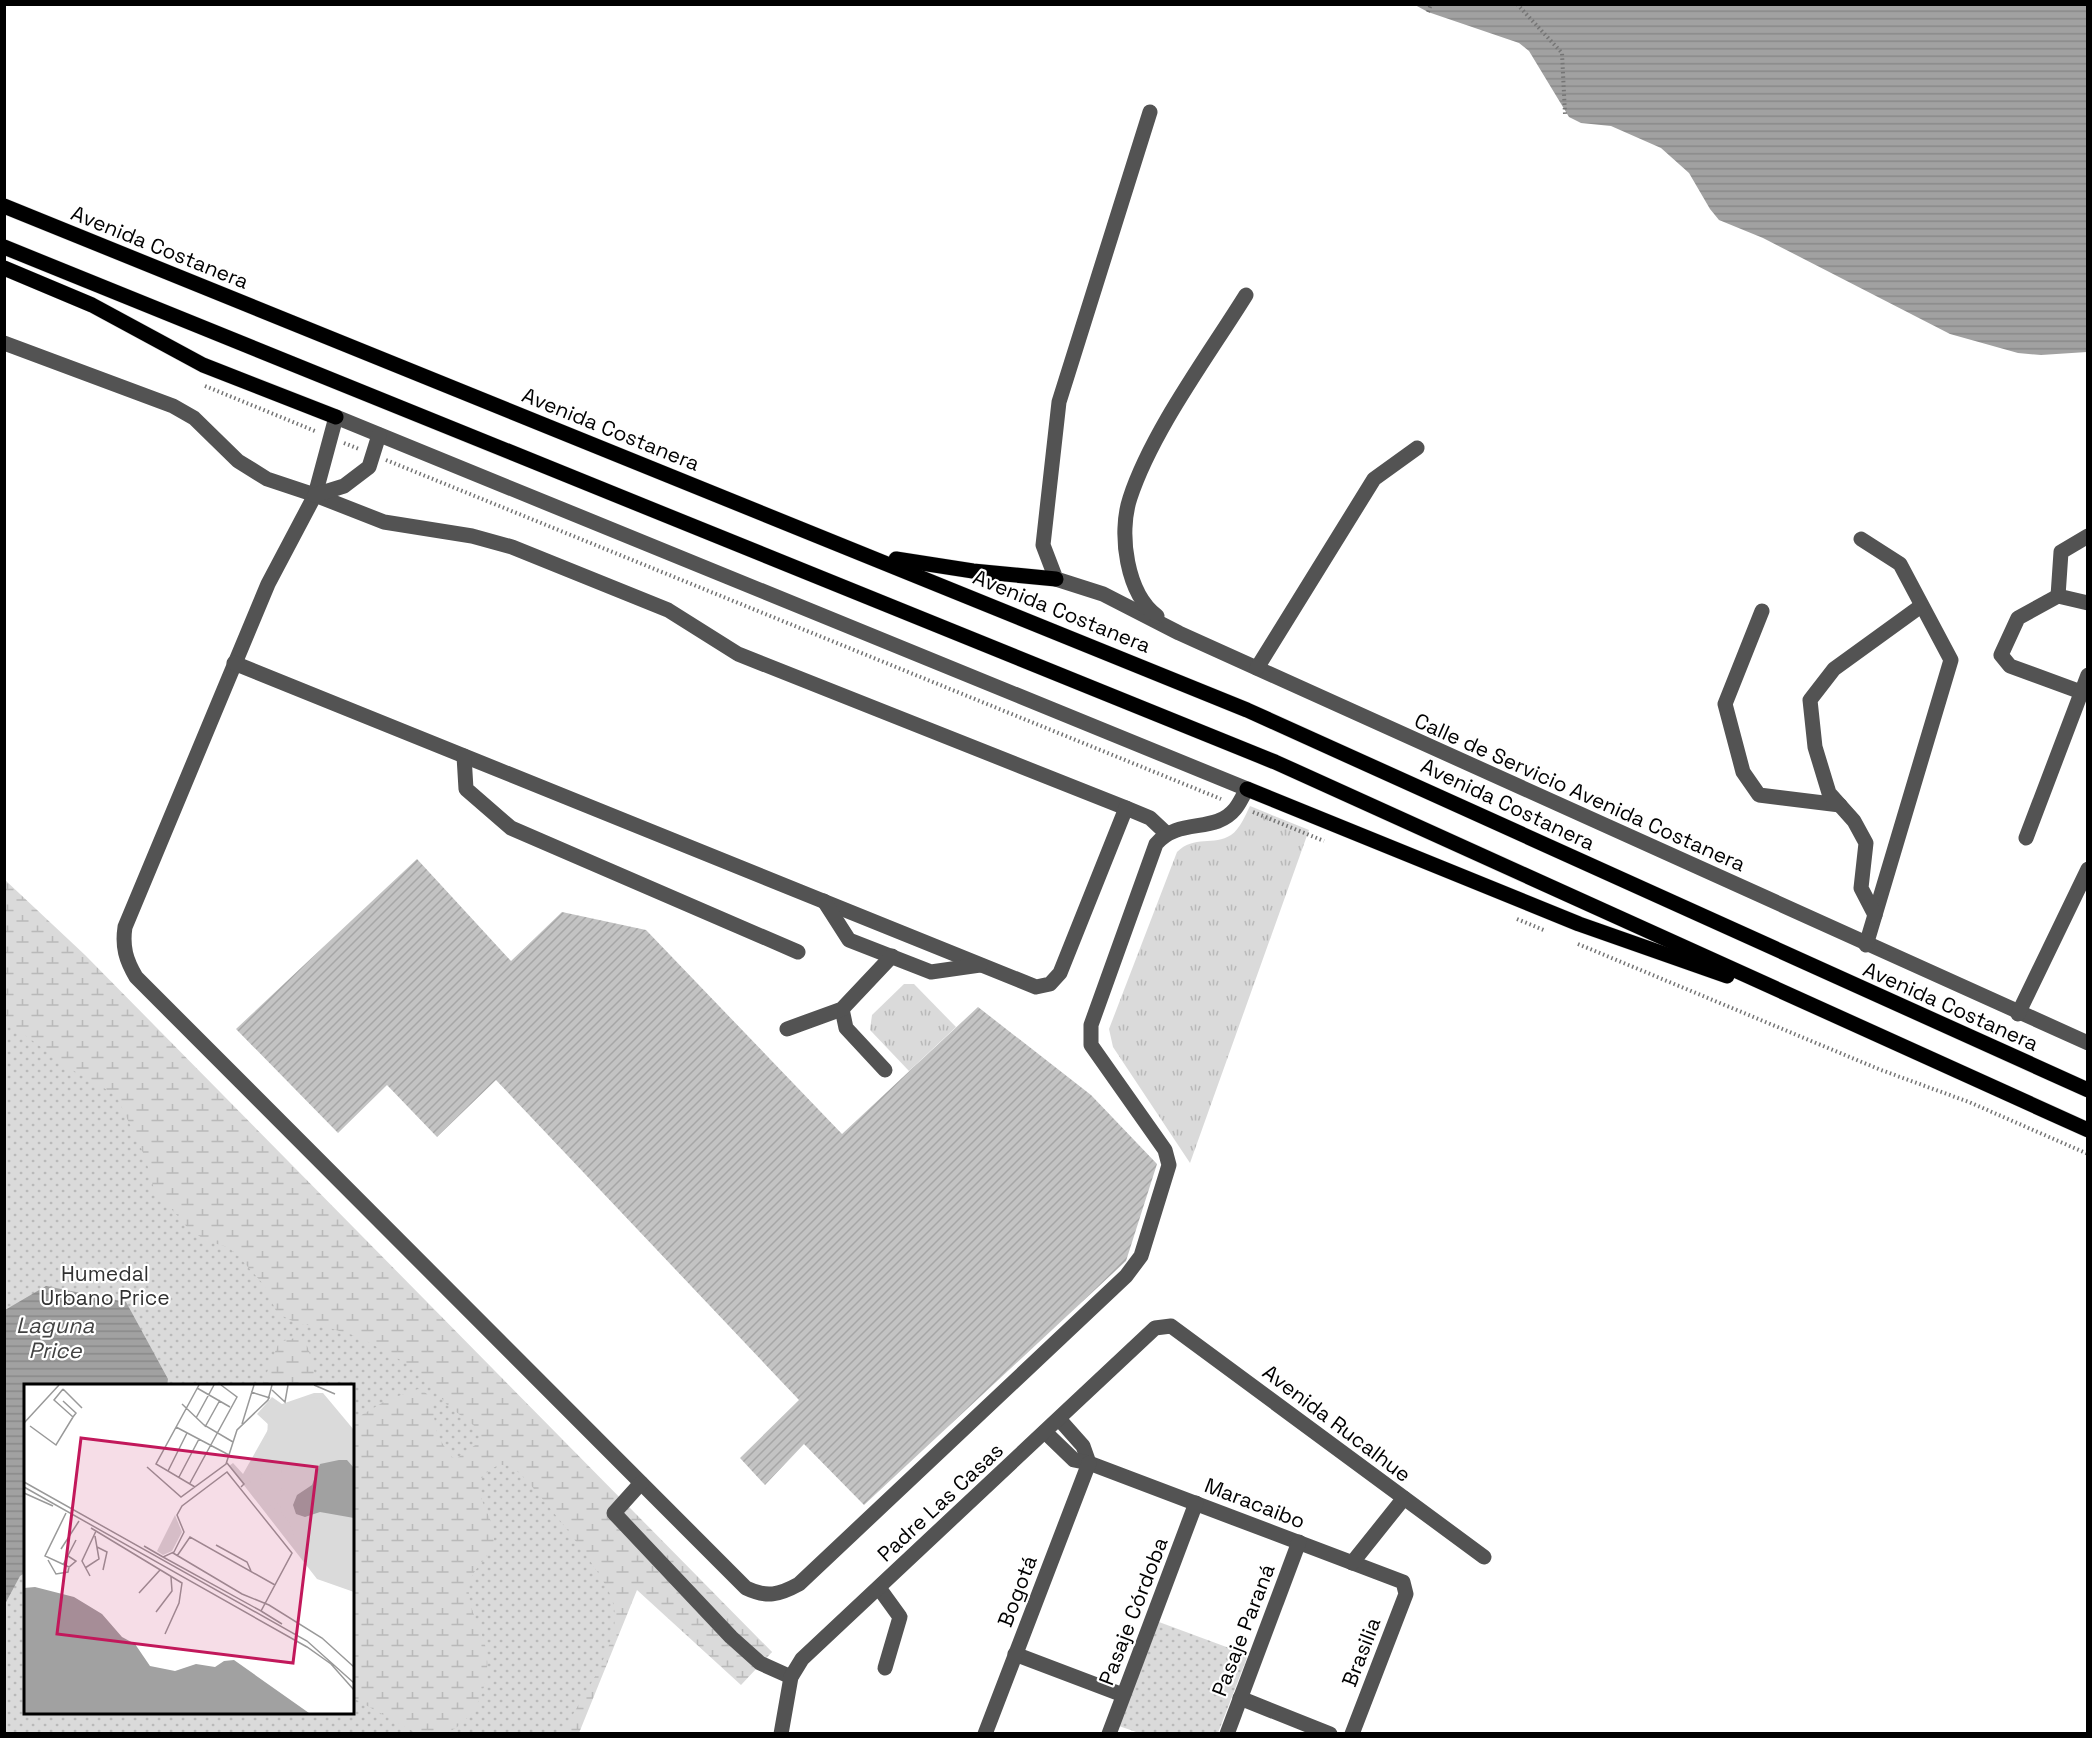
<svg xmlns="http://www.w3.org/2000/svg" width="2092" height="1738" viewBox="0 0 2092 1738" font-family="'Space Grotesk',sans-serif">
<defs>
<pattern id="grass-tufts" width="24" height="20" patternUnits="userSpaceOnUse" patternTransform="scale(1.5)"><rect width="24" height="20" fill="#dadada"/><path d="M3 7l-1-3M5 7V3M7 7l1-3M15 17l-1-3M17 17v-4M19 17l1-3" fill="none" stroke="#b9b9b9"/></pattern>
<pattern id="wetland-marsh" width="20" height="14" patternUnits="userSpaceOnUse" patternTransform="scale(1.5)"><rect width="20" height="14" fill="#dadada"/><path d="M1 5h8M5 5V1M11 12h8M15 12V8" fill="none" stroke="#b9b9b9"/></pattern>
<pattern id="park-dots" width="8" height="8" patternUnits="userSpaceOnUse" patternTransform="scale(1.5)"><rect width="8" height="8" fill="#dadada"/><path d="M2 2h.1M6 6h.1" fill="none" stroke="#b9b9b9" stroke-width="1.8" stroke-linecap="round"/></pattern>
<pattern id="water-rules" width="6" height="5" patternUnits="userSpaceOnUse" patternTransform="scale(1.5)"><rect width="6" height="5" fill="#a1a1a1"/><path d="M0 2.5h6" fill="none" stroke="#898989"/></pattern>
<pattern id="building-hatch" width="6" height="6" patternUnits="userSpaceOnUse" patternTransform="scale(1.5)"><rect width="6" height="6" fill="#c3c3c3"/><path d="M-1 1l2-2M0 6l6-6M5 7l2-2" fill="none" stroke="#a6a6a6"/></pattern>
</defs>
<rect width="100%" height="100%" fill="#fff"/>
<!-- grass -->
<g fill="url(#grass-tufts)">
<path d="M1250 806 1309 830 1190 1163 1113 1047 1109 1029 1177 852C1194 835 1214 846 1231 835 1240 829 1245 816 1250 806Z"/>
<path d="M904 984H914L956 1027 909 1071 870 1030 872 1015Z"/>
</g>
<!-- wetland -->
<path fill="url(#wetland-marsh)" d="M4 879 85 955 772 1652 741 1685 637 1590 579 1733H5L26 1712H352V1386L167 1385 5 1310Z"/>
<!-- park -->
<g fill="url(#park-dots)">
<path d="M4 1020 74 1071 116 1095 145 1157 154 1189 187 1227 206 1241 228 1247 239 1257 264 1285 277 1313 298 1324 326 1327 359 1337 413 1367 424 1376 447 1405 477 1428 482 1440 456 1459 452 1457C447 1451 439 1439 437 1432 432 1417 437 1394 418 1389L387 1400 353 1420 352 1386C345 1385 334 1388 328 1385 305 1378 317 1347 299 1337L279 1342 262 1385 26 1386V1712H352L353 1698 416 1733H5Z"/>
<path d="M499 1465C504 1465 508 1465 512 1467 532 1481 594 1563 606 1586 611 1595 615 1607 615 1617 614 1653 580 1701 562 1733H446C477 1721 492 1681 486 1649 482 1628 467 1609 469 1587 470 1567 496 1556 494 1535 492 1508 459 1483 499 1465Z"/>
<path d="M1159 1622 1248 1655 1218 1733H1139L1119 1726Z"/>
</g>
<!-- water -->
<g fill="url(#water-rules)">
<path d="M1415 5H2087V352L2041 355 2018 353 1950 334 1763 238 1719 220 1710 209 1689 173 1661 148 1611 126 1581 123 1569 117 1529 51 1519 43 1428 12Z"/>
<path d="M46 1286 126 1302 168 1379 167 1386H26L25 1573 20 1576 5 1604V1310Z"/>
</g>
<!-- building -->
<path fill="url(#building-hatch)" d="M417 859 511 961 562 912 646 930 842 1134 978 1007 1091 1095 1157 1164 1126 1261 864 1505 804 1444 765 1485 740 1458 799 1400 496 1080 437 1137 387 1085 338 1133 236 1029Z"/>
<g fill="none" stroke-linecap="round" stroke-linejoin="round">
<!-- major casing -->
<g stroke="#dbdbdb" stroke-width="16">
<g id="major">
<path d="M4 206 1247 710 2088 1090"/>
<path d="M4 247 1275 762 2088 1130"/>
<path d="M4 268 92 305 203 365 336 417"/>
<path d="M896 559 973 571 1056 579"/>
<path d="M1247 789 1579 924 1727 976"/>
</g>
</g>
<!-- path -->
<g stroke="#757575" stroke-width="4" stroke-dasharray="1.5 3" stroke-linecap="butt">
<path d="M1517 4 1562 53 1565 114"/>
<path d="M1428 12 1431 4"/>
<path d="M205 386 315 431"/>
<path d="M344 443 359 449"/>
<path d="M386 460 1221 799"/>
<path d="M1253 812 1324 841"/>
<path d="M1517 919 1546 931"/>
<path d="M1578 944 1881 1070 1969 1102 2088 1154"/>
</g>
<!-- minor -->
<g stroke="#535353" stroke-width="15">
<path d="M1150 112 1059 402 1043 545 1056 579 1103 594 1179 633 2088 1043"/>
<path d="M4 343 173 406 194 418 238 461 267 479 315 495 384 522 472 536 512 547 668 610 738 654 1126 808 1150 818 1166 833"/>
<path d="M336 417 1247 789C1243 795 1240 803 1235 809 1215 834 1179 817 1156 844L1091 1025V1045L1165 1150 1169 1165 1141 1256 1126 1276 799 1584C779 1595 767 1598 746 1588L136 977C126 960 122 947 125 927L268 584 315 495Z"/>
<path d="M315 495 344 486 369 467 379 435"/>
<path d="M1861 539 1900 564 1951 660 1866 945"/>
<path d="M2058 596 2061 552 2088 536"/>
<path d="M1762 611 1725 704 1743 772 1759 795 1840 805"/>
<path d="M1157 616C1127 594 1118 534 1130 498 1152 431 1208 356 1246 295"/>
<path d="M234 663 1036 987 1050 984 1060 973 1126 808"/>
<path d="M1257 668 1374 479 1417 448"/>
<path d="M2081 692 2010 666 2001 655 2018 618 2058 596 2088 603"/>
<path d="M464 756 466 789 511 828 798 952"/>
<path d="M2026 838 2088 675"/>
<path d="M824 901 849 940 931 972 980 965"/>
<path d="M1875 915 1861 888 1866 843 1854 821 1829 793 1815 747 1810 700 1834 669 1921 606"/>
<path d="M842 1009 846 1028 885 1070"/>
<path d="M2018 1014 2088 869"/>
<path d="M787 1029 842 1009 892 956"/>
<path d="M1059 1419 1083 1446 1089 1463"/>
<path d="M1045 1432 1074 1460 1089 1463 1403 1582 1406 1594 1352 1734"/>
<path d="M641 1483 614 1513 731 1637 760 1663 791 1677"/>
<path d="M1352 1563 1404 1498"/>
<path d="M879 1588 900 1617 885 1668"/>
<path d="M1015 1654 1123 1695"/>
<path d="M1240 1698 1330 1734"/>
<path d="M781 1734 791 1677 802 1659 1155 1328 1171 1326 1484 1557"/>
<path d="M985 1734 1089 1463"/>
<path d="M1109 1734 1196 1503"/>
<path d="M1227 1734 1299 1542"/>
</g>
<!-- major -->
<use href="#major" stroke="#000" stroke-width="15"/>
</g>
<g text-anchor="middle" dominant-baseline="central" stroke-width="4.5" stroke-linejoin="round" paint-order="stroke">
<!-- street labels -->
<g font-size="21" fill="#000" stroke="#fff">
<text transform="translate(160 247) rotate(22)">Avenida Costanera</text>
<text transform="translate(611 429) rotate(22)">Avenida Costanera</text>
<text transform="translate(1062 611) rotate(22)">Avenida Costanera</text>
<text transform="translate(1580 792) rotate(24)">Calle de Servicio Avenida Costanera</text>
<text transform="translate(1508 804) rotate(25)">Avenida Costanera</text>
<text transform="translate(1951 1006) rotate(24)">Avenida Costanera</text>
<text transform="translate(1337 1423) rotate(37)">Avenida Rucalhue</text>
<text transform="translate(940 1502) rotate(-43)">Padre Las Casas</text>
<text transform="translate(1255 1503) rotate(21)">Maracaibo</text>
<text transform="translate(1017 1591) rotate(-69)">Bogotá</text>
<text transform="translate(1133 1611) rotate(-69)">Pasaje Córdoba</text>
<text transform="translate(1243 1630) rotate(-69)">Pasaje Paraná</text>
<text transform="translate(1361 1652) rotate(-69)">Brasilia</text>
</g>
<!-- park labels -->
<g font-size="21" fill="#313131" stroke="#fff">
<text x="105" y="1273">Humedal<tspan x="105" dy="24">Urbano Price</tspan></text>
</g>
<!-- water labels -->
<g font-size="22" font-style="italic" fill="#424242" stroke="#fff">
<text x="55" y="1325">Laguna<tspan x="55" dy="25">Price</tspan></text>
</g>
</g>
<!-- overview -->
<g transform="translate(24 1384)">
<rect width="330" height="330" fill="#fff"/>
<path d="M151 131 158 148 148 167 139 171 133 167Z" fill="#dadada"/>
<path d="M290 9H299L330 46V208L293 195 205 82 209 79 219 90 246 42 233 30 248 13 258 20Z" fill="#dadada"/>
<path d="M285 13 304 16 330 48V180L322 182 312 173H299L296 184 289 183 283 173 285 167 271 154 265 138 256 127 241 119 234 110 238 108 241 117 250 114 256 124 258 87 241 78 233 107 222 92 223 85 243 56 244 34 253 21 248 15 258 22Z" fill="#dadada"/>
<path d="M315 76H323L330 84V134L296 128 281 133 272 130 269 121 273 111 288 101 296 80ZM11 203 50 213 78 230 98 253 111 260 126 282 151 287 172 280 191 283 200 277 210 276 285 329H0V204Z" fill="#a1a1a1"/>
<path fill="none" stroke="#999" stroke-width="1.5" d="M290 1 311 10M173 4 206 23M39 5 58 24M248 6 261 18 264 1M227 8 246 14M39 17 52 29 49 33 30 16 39 5M158 20 180 41 209 58M172 34 190 1M0 39 35 1M218 40 230 1M6 42 32 61 49 33M152 43 205 71M181 43 196 16M203 79 220 100 217 103M123 83 157 113 202 80 213 46 244 16 248 1M144 87 163 49M203 88 268 169 237 227 139 173 150 168 160 148 153 131 158 122ZM155 93 175 55M0 98 283 257 330 299M166 99 213 13 197 1M0 103 283 263 307 280 330 306M171 103 132 80 175 1M0 109 29 122M42 129 21 172 45 183 52 177 44 172M67 144 158 199 155 219 141 250M192 161 223 178 227 187M120 162 139 173M73 163 83 168 79 186M37 165 55 137M149 169 218 210 245 221 298 254 330 283M153 172 166 153 251 201M24 176 32 190 44 188 45 183M39 181 52 156M61 184 75 175 71 152M66 192 58 177 72 147M115 209 136 186M237 227 258 240M132 228 148 207 147 193"/>
<path fill="#c2185b" fill-opacity="0.15" stroke="#c2185b" stroke-width="3" d="M57 54 293 83 269 279 33 250Z"/>
<rect width="330" height="330" fill="none" stroke="#000" stroke-width="3"/>
</g>
<!-- border -->
<rect width="2092" height="1738" fill="none" stroke="#000000" stroke-width="12"/>
</svg>
